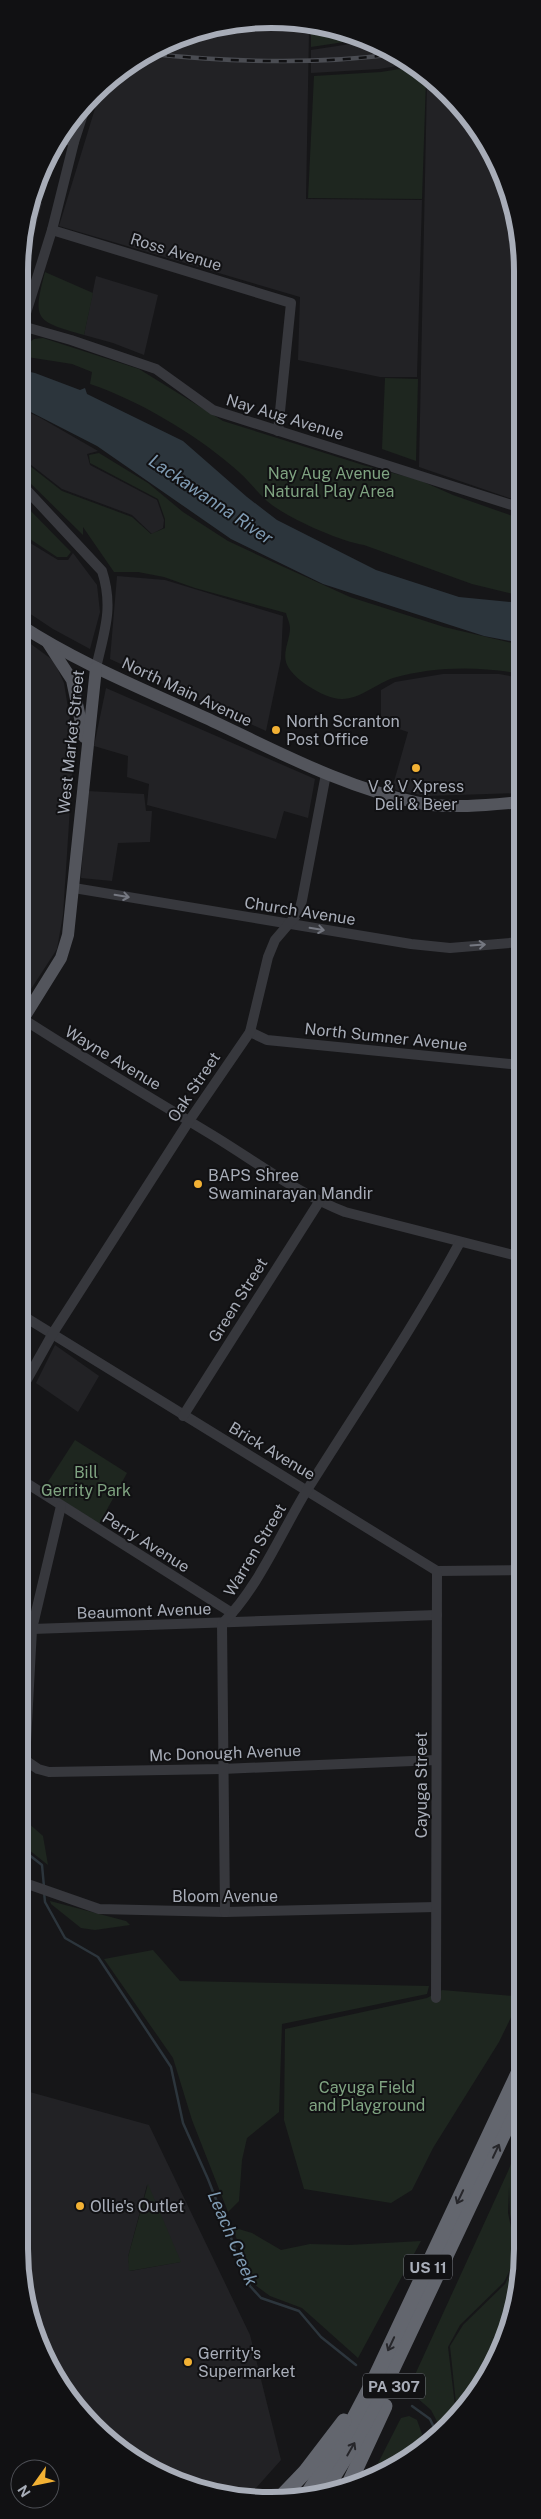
<svg xmlns="http://www.w3.org/2000/svg" width="541" height="2519" viewBox="0 0 541 2519" font-family="'Public Sans',sans-serif">
<rect width="100%" height="100%" fill="#161618"/>
<!-- built -->
<g fill="#222225" fill-rule="evenodd">
<path d="M303 21 327 28 309 31 306 199 422 200 417 377H380L298 360 300 297 59 226 101 89 117 71 205 27Z"/>
<path d="M370 41 382 45 409 64 379 69 311 73V50Z"/>
<path d="M432 81 449 93 503 174 522 254 521 502 419 467 427 82Z"/>
<path d="M33 201 42 203 21 285V238Z"/>
<path d="M96 276 158 295 144 355 113 343 84 335Z"/>
<path d="M21 409 39 417 98 451 87 454 90 465 157 500 164 520 163 528 152 534 132 515 62 489 21 457Z"/>
<path d="M22 538 58 560H68L73 553 97 585 100 612 90 649 53 629 20 607Z"/>
<path d="M117 576 165 580 283 616 281 659 266 731 110 659Z"/>
<path d="M20 636 54 661 64 683 70 720 73 762 63 915 57 949 20 1006Z"/>
<path d="M443 674H499L521 678V793L426 796 396 790 393 785 408 732 381 723V690L395 682Z"/>
<path d="M106 688 315 779 308 818 284 811 276 839 147 805 149 784 127 777 128 756 94 746Z"/>
<path d="M87 791 144 794 146 811H152L150 842 118 843 112 881 81 878Z"/>
<path d="M55 1345 99 1376 78 1412 36 1383Z"/>
<path d="M19 2089 149 2125 250 2335 281 2460 247 2498 174 2481 92 2426 38 2345 19 2248ZM147 2185 180 2262 130 2271 128 2257Z"/>
</g>
<!-- green -->
<g fill="#1e261f">
<path d="M333 30 364 39 311 47V33Z"/>
<path d="M412 67 428 78 426 79 422 199 308 198 314 76 381 72Z"/>
<path d="M45 272 93 293 84 335C36 321 32 321 45 272Z"/>
<path d="M43 338 139 369 223 421 363 465 419 480 453 495 521 519V596L472 584 364 545C339 541 287 518 267 501 255 490 245 476 232 466 195 434 136 399 90 384L92 372 72 364 21 356 24 346 34 339Z"/>
<path d="M385 378 418 379 416 461 382 449Z"/>
<path d="M99 453 148 483 183 512 228 541 275 563 350 597 444 627 521 645V674C480 666 434 666 393 678 378 683 358 700 341 699 325 699 290 678 286 662 283 651 290 639 290 628 290 623 287 618 286 613L195 588 164 577 138 572H114L83 527V535L21 474V459L62 491 132 517 151 534 165 528V519L158 499 90 463 89 455Z"/>
<path d="M21 501 71 552 67 557H57L21 533Z"/>
<path d="M75 1440 127 1473 99 1524 44 1488Z"/>
<path d="M19 1815 43 1836 48 1865 19 1842Z"/>
<path d="M50 1901 126 1921 130 1925 95 1930 81 1928 51 1904Z"/>
<path d="M153 1950 180 1981 429 1986 427 1994 282 2024 279 2112 247 2138 242 2160 239 2201 228 2212 192 2120 173 2058 104 1959Z"/>
<path d="M442 1990 514 1996 518 2003 499 2042 433 2148 412 2190 391 2203 304 2189 284 2120 285 2029 427 1998Z"/>
<path d="M520 2139V2281L489 2374 457 2413 450 2346 463 2325 505 2284 518 2257 510 2214 509 2187 508 2213 517 2256 504 2282 460 2325 448 2347 456 2414 442 2431 431 2410 408 2390 509 2169Z"/>
<path d="M148 2184 181 2262 129 2271 128 2257Z"/>
<path d="M232 2227 252 2233 281 2250 310 2244 349 2245 421 2241 358 2358 302 2308 270 2296 255 2285Z"/>
<path d="M409 2416 417 2420 422 2434 421 2447 372 2475 401 2418Z"/>
</g>
<!-- water -->
<path fill="#2c353c" d="M21 370 35 373 80 390 85 388 87 394 183 441 247 497 277 520 376 570 459 597 521 603V643L484 636 323 584 231 539 97 446 21 407Z"/>
<g fill="none" stroke-linecap="round" stroke-linejoin="round">
<!-- stream -->
<g stroke="#2c353c" stroke-width="2.5">
<path d="M19 1847 42 1865 44 1887"/>
<path d="M44 1892 45 1902 65 1938 98 1957 171 2067 183 2123 208 2179 250 2286 261 2298 299 2311 321 2337 356 2365"/>
<path d="M412 2406 430 2419 438 2436"/>
</g>
<!-- minor -->
<g stroke="#37383d" stroke-width="10">
<path d="M59 137 74 142"/>
<path d="M52 230 291 303 278 431"/>
<path d="M22 326 71 340 156 369 213 410 521 508"/>
<path d="M21 329 52 230 74 142 85 108"/>
<path d="M21 484 102 571C114 608 104 632 96 668"/>
<path d="M74 888 411 944 450 948 521 942"/>
<path d="M20 1017C85 1059 151 1098 217 1138 259 1164 299 1194 345 1212L521 1257"/>
<path d="M250 1032 267 1040 521 1065"/>
<path d="M20 1314 437 1571 521 1570"/>
<path d="M20 1392 53 1333 189 1121 250 1032 268 957 275 940 299 912 302 900 326 774"/>
<path d="M183 1416 319 1202"/>
<path d="M20 1479 232 1613"/>
<path d="M32 1629 437 1615"/>
<path d="M19 1756 38 1769 49 1772 222 1769 436 1760"/>
<path d="M25 1761 32 1629 61 1506"/>
<path d="M19 1881 99 1909 225 1912 436 1907"/>
<path d="M225 1912 222 1624C259 1587 280 1534 307 1490 359 1407 414 1327 460 1242"/>
<path d="M436 1998 437 1571"/>
<path d="M517 2021 520 2014"/>
</g>
<!-- major -->
<g stroke="#53555c" stroke-width="12">
<path d="M20 625C78 663 143 689 206 718 275 750 344 788 419 803 452 809 489 805 521 802"/>
<path d="M48 643 72 680 84 737"/>
<path d="M20 1024 61 958 68 935 96 668"/>
</g>
<!-- highway -->
<g stroke="#63666e" stroke-width="15">
<path d="M347 2488 385 2406"/>
<path d="M325 2490 352 2447 385 2385 520 2099"/>
<path d="M308 2493 342 2441 374 2380 520 2069"/>
<path d="M282 2496 305 2472 344 2421"/>
</g>
<!-- rail casing -->
<g stroke="#4a4c52" stroke-width="4.5">
<path id="rail" d="M151 54C231 62 315 65 395 54"/>
</g>
<!-- rail -->
<use href="#rail" stroke="#111113" stroke-width="2.5" stroke-dasharray="8" stroke-linecap="butt"/>
</g>
<!-- one-way arrows -->
<defs><path id="oneway-shaft" d="M-6 0H5M1.5-3L5.5 0L1.5 3" fill="none" stroke-width="1.6" stroke-linecap="round" stroke-linejoin="round" transform="scale(1.25)"/></defs>
<g stroke="#757881">
<use href="#oneway-shaft" transform="translate(122 896) rotate(9)"/>
<use href="#oneway-shaft" transform="translate(317 929) rotate(9)"/>
<use href="#oneway-shaft" transform="translate(478 945) rotate(-4)"/>
</g>
<g stroke="#26262a">
<use href="#oneway-shaft" transform="translate(496 2151) rotate(-65)"/>
<use href="#oneway-shaft" transform="translate(460 2197) rotate(115)"/>
<use href="#oneway-shaft" transform="translate(391 2344) rotate(115)"/>
<use href="#oneway-shaft" transform="translate(351 2449) rotate(-60)"/>
</g>
<!-- markers -->
<g fill="#f2b134" stroke="#111113" stroke-width="2">
<circle cx="276" cy="730" r="5"/>
<circle cx="416" cy="768" r="5"/>
<circle cx="198" cy="1184" r="5"/>
<circle cx="80" cy="2206" r="5"/>
<circle cx="188" cy="2362" r="5"/>
</g>
<g text-anchor="middle" dominant-baseline="central" stroke-width="4" stroke-linejoin="round" paint-order="stroke">
<!-- shield labels -->
<g fill="#111113" stroke="#7b7e86" stroke-width="1">
<rect x="404" y="2254.5" width="48" height="25" rx="4"/>
<rect x="363" y="2373.5" width="62" height="25" rx="4"/>
</g>
<g font-size="15" font-weight="bold" fill="#a8adb8">
<text x="428" y="2267">US 11</text>
<text x="394" y="2386">PA 307</text>
</g>
<!-- street labels -->
<g font-size="16" fill="#a8adb8" stroke="#111113">
<text transform="translate(176 252) rotate(17)">Ross Avenue</text>
<text transform="translate(285 417) rotate(17)">Nay Aug Avenue</text>
<text transform="translate(187 692) rotate(25)">North Main Avenue</text>
<text transform="translate(71 742) rotate(-84)">West Market Street</text>
<text transform="translate(300 911) rotate(9)">Church Avenue</text>
<text transform="translate(386 1037) rotate(6)">North Sumner Avenue</text>
<text transform="translate(113 1058) rotate(31)">Wayne Avenue</text>
<text transform="translate(194 1087) rotate(-56)">Oak Street</text>
<text transform="translate(238 1300) rotate(-58)">Green Street</text>
<text transform="translate(272 1451) rotate(31)">Brick Avenue</text>
<text transform="translate(146 1542) rotate(32)">Perry Avenue</text>
<text transform="translate(255 1550) rotate(-59)">Warren Street</text>
<text transform="translate(144 1611) rotate(-2)">Beaumont Avenue</text>
<text transform="translate(225 1753) rotate(-2)">Mc Donough Avenue</text>
<text transform="translate(421 1785) rotate(-90)">Cayuga Street</text>
<text x="225" y="1896">Bloom Avenue</text>
</g>
<!-- park labels -->
<g font-size="16" fill="#7fa381" stroke="#111113">
<text x="329" y="473">Nay Aug Avenue<tspan x="329" dy="18">Natural Play Area</tspan></text>
<text x="86" y="1472">Bill<tspan x="86" dy="18">Gerrity Park</tspan></text>
<text x="367" y="2087">Cayuga Field<tspan x="367" dy="18">and Playground</tspan></text>
</g>
<!-- poi labels -->
<g font-size="16" fill="#a8adb8" stroke="#111113" text-anchor="start">
<text x="286" y="721">North Scranton<tspan x="286" dy="18">Post Office</tspan></text>
<text x="416" y="786" text-anchor="middle">V &amp; V Xpress<tspan x="416" dy="18">Deli &amp; Beer</tspan></text>
<text x="208" y="1175">BAPS Shree<tspan x="208" dy="18">Swaminarayan Mandir</tspan></text>
<text x="90" y="2206">Ollie's Outlet</text>
<text x="198" y="2353">Gerrity's<tspan x="198" dy="18">Supermarket</tspan></text>
</g>
<!-- water labels -->
<g font-size="18" font-style="italic" fill="#7f9bb3" stroke="#111113">
<text transform="translate(211 499) rotate(34)">Lackawanna River</text>
<text transform="translate(233 2238) rotate(67)">Leach Creek</text>
</g>
</g>
<!-- crop -->
<path d="M0 0H541V2519H0ZM271 28H271A243 243 0 0 1 514 271V2249A243 243 0 0 1 271 2492H271A243 243 0 0 1 28 2249V271A243 243 0 0 1 271 28Z" fill="#111113" fill-rule="evenodd"/>
<path fill="none" stroke="#a8adb8" stroke-width="6" d="M271 28H271A243 243 0 0 1 514 271V2249A243 243 0 0 1 271 2492H271A243 243 0 0 1 28 2249V271A243 243 0 0 1 271 28Z"/>
<!-- north arrow -->
<g transform="translate(35 2484) rotate(237)"><circle r="24" fill="#111113" stroke="#4d4f55"/>
<path d="M0-4L9 19L0 12L-9 19Z" fill="#f2b134"/>
<text y="-8" font-size="14" font-weight="bold" text-anchor="middle" fill="#a8adb8">N</text>
</g>
</svg>
